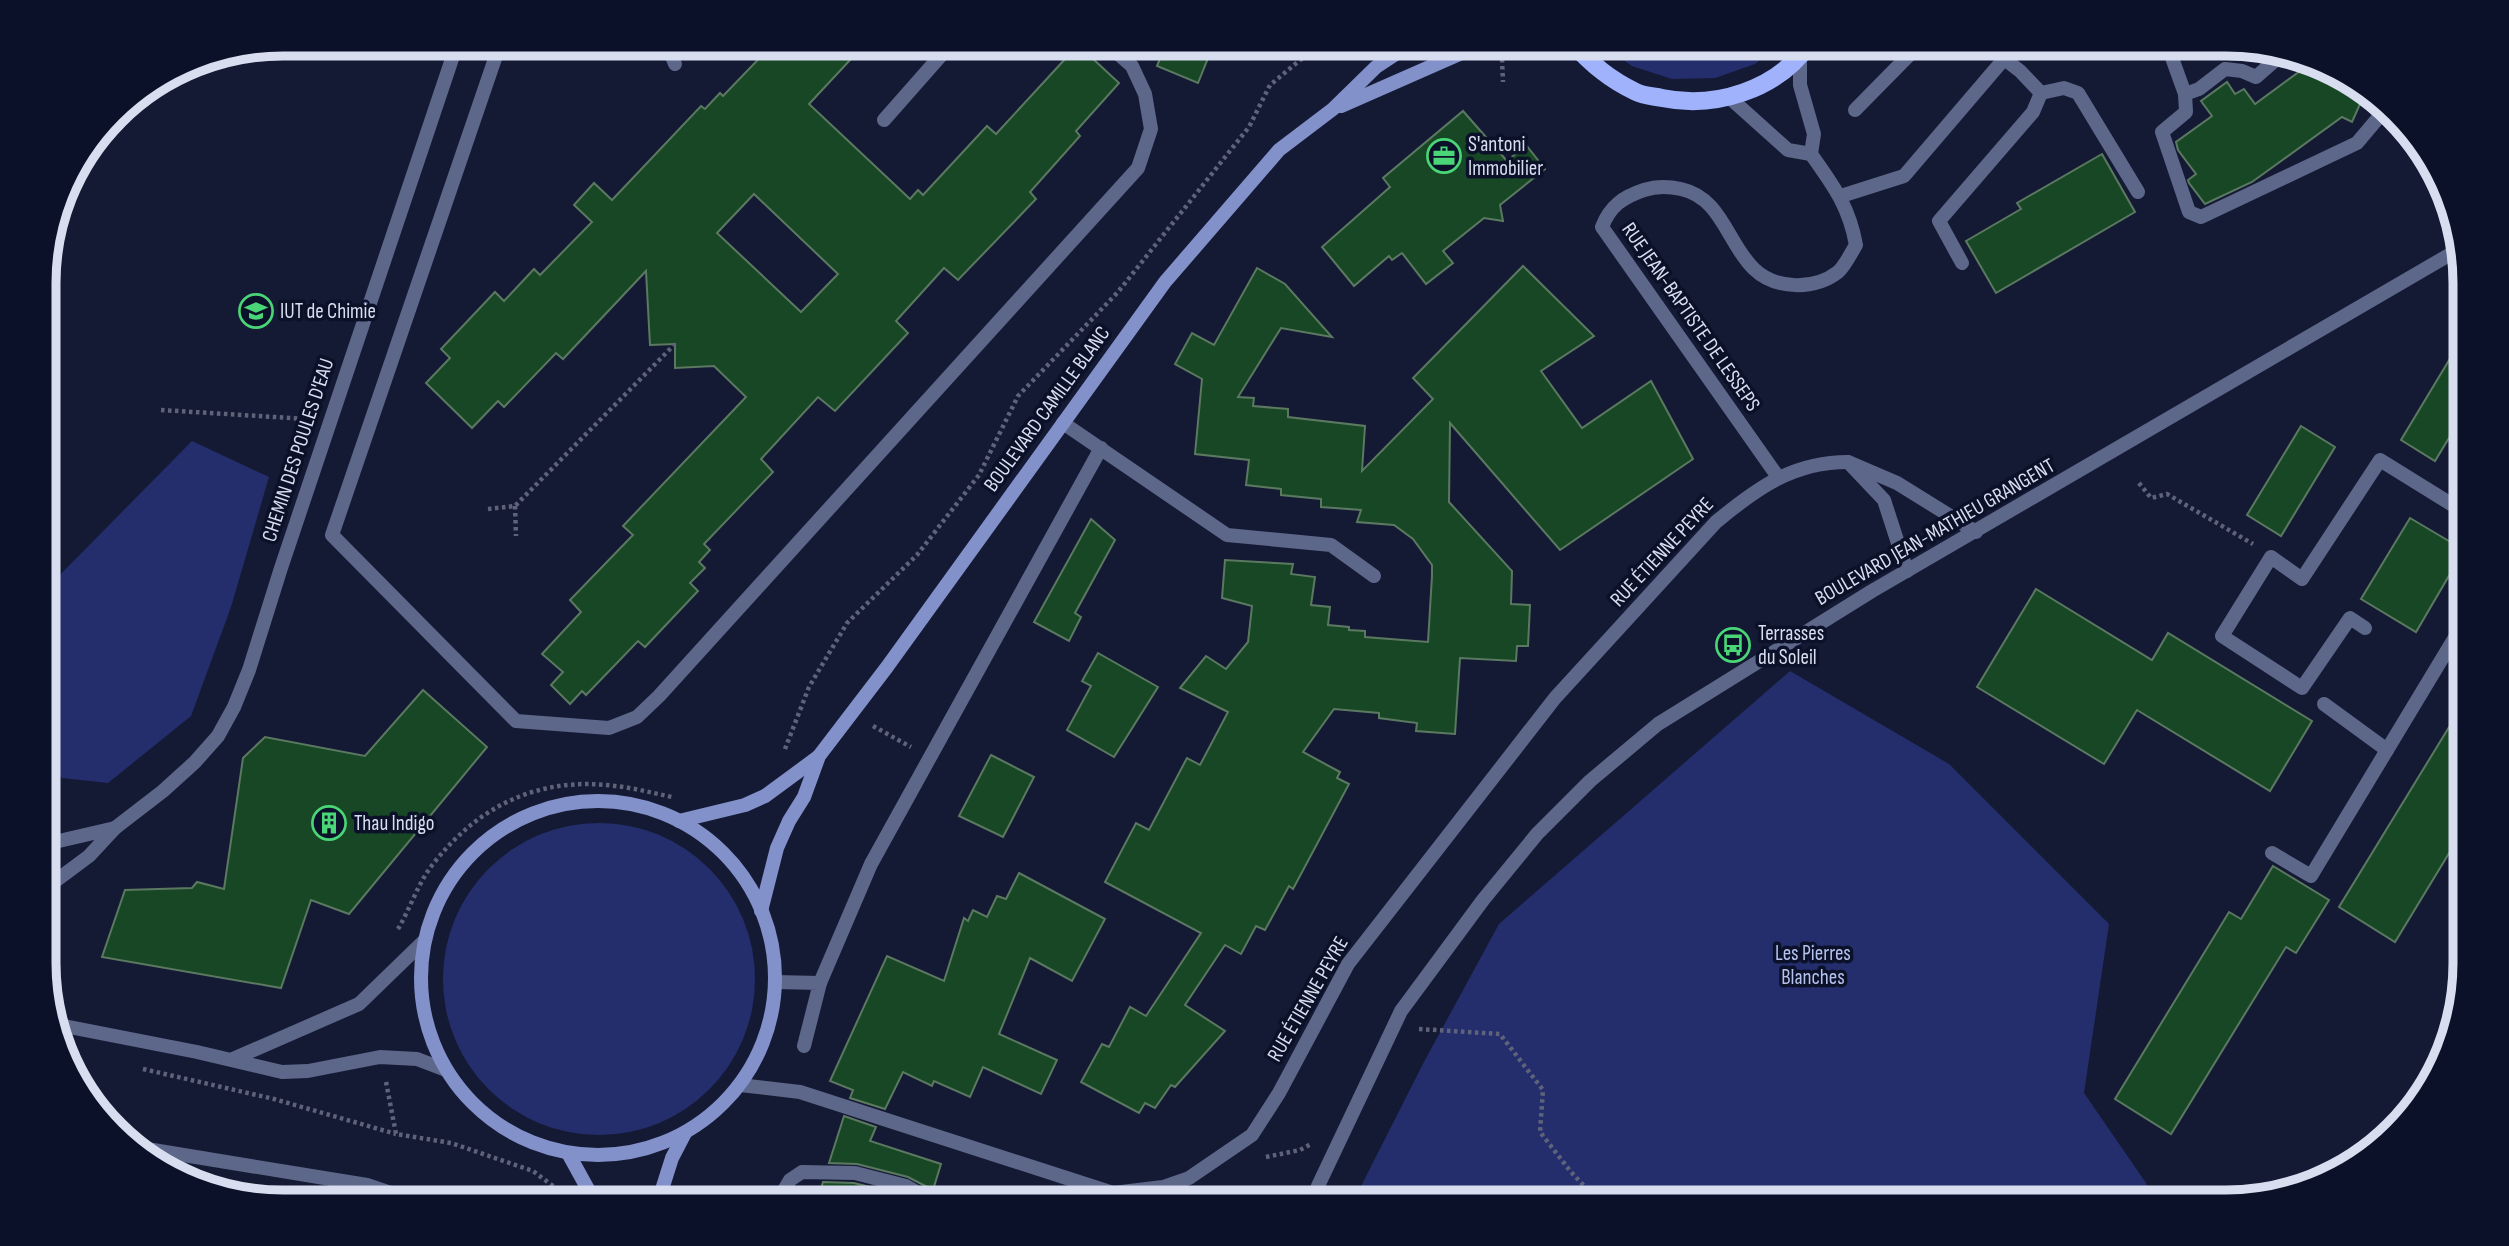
<svg xmlns="http://www.w3.org/2000/svg" width="2509" height="1246" viewBox="0 0 2509 1246" font-family="'Sofia Sans Condensed',sans-serif">
<rect width="100%" height="100%" fill="#151a34"/>
<!-- green -->
<g fill="#242e6d">
<path d="M1601 44H1779L1755 64 1715 78 1672 79 1632 66Z"/>
<path d="M192 441 269 477 231 607 191 716 108 783 62 778 45 763V590Z"/>
<path d="M1790 671 1949 764 2109 924 2084 1093 2146 1183 2153 1202H1353L1425 1060 1499 924Z"/>
<circle cx="599" cy="979" r="156"/>
</g>
<!-- building -->
<g fill="#184726" stroke="#5b7961" stroke-width="2" fill-rule="evenodd">
<path d="M773 44H865L809 104 910 199 918 190 923 195 987 126 996 134 1078 45 1119 83 1076 131 1080 136 1030 192 1036 199 958 280 944 268 896 321 908 333 835 411 818 397 761 459 773 472 704 544 710 550 699 562 705 568 690 583 698 591 645 647 638 641 586 695 582 691 570 704 551 685 563 672 542 654 581 612 570 600 633 535 623 526 746 397 714 366 675 368V344L650 345 646 271 563 359 556 353 504 407 498 401 472 428 426 383 450 358 441 349 495 292 504 301 534 269 540 275 592 222 574 205 594 183 612 200 701 106 705 109 720 93 723 96ZM754 194 838 274 801 312 717 233Z"/>
<path d="M1166 44H1187L1210 53 1198 83 1157 66Z"/>
<path d="M2311 63 2332 68 2364 95 2352 122 2342 117 2252 182 2205 204 2189 183 2188 180 2196 174 2178 150 2176 142 2212 116 2201 101 2227 82 2235 94 2244 89 2255 104Z"/>
<path d="M1463 111 1507 161 1526 145 1545 169 1500 205 1503 221 1484 218 1443 251 1453 263 1426 284 1402 253 1392 260 1389 256 1354 286 1322 247 1390 187 1383 178Z"/>
<path d="M2102 154 2135 212 1996 293 1966 241 2021 209 2017 203Z"/>
<path d="M1523 266 1594 336 1541 371 1582 428 1651 381 1693 459 1560 550 1450 423 1449 502 1512 571 1511 604 1530 605 1528 646H1517L1516 661 1460 658 1455 734 1416 731 1417 723 1379 718V713L1334 709 1303 752 1340 772 1337 778 1349 784 1293 889 1289 886 1265 930 1256 926 1241 954 1225 945 1185 1005 1225 1031 1175 1087 1171 1085 1155 1108 1145 1103 1139 1113 1081 1082 1102 1044 1109 1047 1130 1007 1146 1016 1201 933 1105 882 1136 823 1149 830 1187 758 1200 765 1228 712 1180 688 1206 656 1226 669 1248 642 1252 606 1222 598 1225 560 1293 564 1291 574 1315 577 1311 605 1330 607 1328 625 1349 627V630L1365 631V637L1428 642 1432 576V565L1413 539 1394 525 1357 522 1361 510 1321 507V499L1281 495V489L1246 485 1249 460 1195 454 1202 379 1175 364 1192 333 1214 345 1257 268 1285 284 1332 337 1281 328 1238 397 1254 398 1253 406 1288 409V417L1365 426 1362 471 1433 399 1413 378Z"/>
<path d="M2463 337 2464 413 2435 461 2401 440Z"/>
<path d="M2301 426 2335 447 2281 536 2247 515Z"/>
<path d="M2410 518 2464 550 2416 632 2361 599Z"/>
<path d="M1091 519 1115 540 1075 613 1081 617 1069 641 1034 622Z"/>
<path d="M2036 589 2152 660 2168 633 2312 721 2270 791 2137 710 2104 764 1977 687Z"/>
<path d="M1098 653 1158 687 1114 757 1067 730 1091 686 1082 681Z"/>
<path d="M423 690 487 747 349 914 311 900 281 988 102 957 125 890 192 888 197 882 224 889 243 758 265 737 365 756Z"/>
<path d="M2465 701V827L2395 942 2339 907Z"/>
<path d="M991 755 1034 777 1003 837 959 816Z"/>
<path d="M2273 866 2329 900 2296 953 2286 947 2171 1134 2115 1099 2229 912 2241 919Z"/>
<path d="M1019 873 1105 919 1072 981 1030 958 999 1034 1057 1060 1041 1094 983 1067 970 1097 934 1081 932 1086 903 1072 885 1109 850 1098 853 1090 830 1081 887 956 944 981 964 918 968 921 973 910 987 917 997 896 1006 899Z"/>
<path d="M844 1116 876 1127 870 1141 941 1164 933 1190 908 1177 857 1164 829 1163Z"/>
<path d="M823 1182 854 1183 902 1195 915 1202H817Z"/>
</g>
<g fill="none" stroke-linecap="round" stroke-linejoin="round">
<!-- path -->
<g stroke="#5e637a" stroke-width="4.5" stroke-dasharray="3.5 3.5" stroke-linecap="butt">
<path d="M1502 59 1503 82"/>
<path d="M161 410 307 419"/>
<path d="M2139 483 2151 498 2167 494 2253 544"/>
<path d="M515 506 516 536"/>
<path d="M488 509 515 506 675 344"/>
<path d="M873 726 911 747"/>
<path d="M785 749 809 687 847 623 917 555 979 475 1018 396 1118 292 1249 127 1270 85 1316 47 1328 44"/>
<path d="M398 929C410 909 418 883 433 864 479 805 540 776 615 786 634 788 653 793 672 797"/>
<path d="M1419 1029 1500 1034 1543 1090 1540 1132 1571 1172 1599 1202"/>
<path d="M143 1069 274 1099 396 1134"/>
<path d="M386 1082 396 1134 451 1143 533 1171 561 1192"/>
<path d="M1266 1157 1300 1150 1311 1144"/>
</g>
<!-- service -->
<g stroke="#5d678a" stroke-width="14">
<path d="M500 44 332 535 516 721 609 728 637 717 659 696 1138 168 1151 129 1145 94 1132 66 1107 44"/>
<path d="M667 44 675 64"/>
<path d="M1985 44 2020 71 2041 93"/>
<path d="M2167 44 2185 94 2186 112 2162 132 2189 212 2201 217 2357 143 2384 111"/>
<path d="M2041 93 2064 88 2078 93 2138 192"/>
<path d="M2185 94 2199 89 2225 69 2242 71 2256 77 2280 56"/>
<path d="M1855 110 1915 49 1927 44"/>
<path d="M884 120 951 44"/>
<path d="M1841 196 1904 176 2004 59 2020 44"/>
<path d="M1962 263 1939 221 2033 112 2041 93"/>
<path d="M1063 423 1227 535 1331 545 1374 576"/>
<path d="M775 982 820 983 804 1046"/>
<path d="M820 983 871 864 1101 448"/>
<path d="M141 1148 367 1185 417 1202"/>
<path d="M777 1202 790 1180 802 1172 855 1173 906 1186 934 1202"/>
</g>
<!-- pedestrian -->
<g stroke="#5d678a" stroke-width="14">
<path d="M2365 628 2350 618 2302 688 2222 636 2271 557 2302 579 2380 460 2451 504 2464 485"/>
<path d="M2324 704 2387 750"/>
<path d="M2272 853 2311 876 2463 624 2464 625"/>
</g>
<!-- minor -->
<g stroke="#5d678a" stroke-width="14">
<path d="M1730 98 1788 150 1811 154"/>
<path d="M1778 477 1602 227C1610 206 1623 197 1644 190 1656 186 1668 186 1681 189 1722 198 1727 243 1754 269 1776 290 1815 290 1838 272 1845 266 1851 253 1856 245 1849 206 1833 185 1811 154L1814 134 1800 85V57"/>
<path d="M1907 571 1884 500 1848 462 1897 483 1976 532"/>
<path d="M115 828 163 791 195 762 218 736 234 707 249 670 281 568 457 44"/>
<path d="M46 844 115 828 89 856 46 888"/>
<path d="M740 1085 800 1092 1113 1193 1163 1187 1189 1178 1252 1135 1279 1093 1348 964 1555 698 1716 522C1757 488 1793 462 1848 462"/>
<path d="M1313 1202 1318 1186 1401 1011 1483 900 1537 834 1590 781 1658 724 1872 591 2461 248"/>
</g>
<!-- tertiary -->
<g stroke="#5d678a" stroke-width="14">
<path d="M59 1025 197 1052 282 1072 308 1071 380 1057 417 1059 446 1070"/>
<path d="M233 1059 359 1004 424 941"/>
</g>
<!-- secondary -->
<g stroke="#8291ca" stroke-width="14">
<path d="M1341 106 1482 44"/>
<circle cx="598" cy="978" r="177"/>
<path d="M679 821 745 805 765 796 818 757"/>
<path d="M761 911 777 848 789 821 804 797 819 756 887 667 1165 282 1279 150 1333 109 1376 67 1411 44"/>
<path d="M568 1153 595 1202"/>
<path d="M658 1202 672 1158 685 1133"/>
</g>
<!-- primary -->
<path stroke="#9fb2fb" stroke-width="18" d="M1573 44C1593 65 1609 79 1636 92 1644 96 1653 96 1662 98 1715 109 1777 90 1809 44"/>
</g>
<!-- icons -->
<defs>
<g id="office-ring" transform="scale(1.75)"><circle r="9.5" fill="#0c112a" stroke="#4ad677" stroke-width="1.5"/><path d="M-6-3h4V-5.5h4V-3h4V5H-6ZM-1-4.5V-3h2v-1.5ZM-6 0V1H6V0Z" fill="#4ad677"/></g>
<g id="university-ring" transform="scale(1.75)"><circle r="9.5" fill="#0c112a" stroke="#4ad677" stroke-width="1.5"/><path d="M0-5L7-2L0 1L-7-2ZM-4 1L0 2.5L4 1V4Q0 6-4 4Z" fill="#4ad677"/></g>
<g id="bus-ring" transform="scale(1.75)"><circle r="9.5" fill="#0c112a" stroke="#4ad677" stroke-width="1.5"/><path d="M-5-6H5V4H4V6H2V4H-2V6H-4V4H-5ZM-3.5-4V0h7V-4ZM-3.5 1.2v1.5H-2V1.2ZM2 1.2v1.5H3.5V1.2Z" fill="#4ad677"/></g>
<g id="building-ring" transform="scale(1.75)"><circle r="9.5" fill="#0c112a" stroke="#4ad677" stroke-width="1.5"/><path d="M-4-6H4V6H1V3H-1V6H-4ZM-2.5-4.3h1.7v1.8h-1.7ZM.8-4.3h1.7v1.8H.8ZM-2.5-1h1.7V.8h-1.7ZM.8-1h1.7V.8H.8Z" fill="#4ad677"/></g>
</defs>
<g fill-rule="evenodd">
<use href="#office-ring" x="1444" y="156"/>
<use href="#university-ring" x="256" y="311"/>
<use href="#bus-ring" x="1733" y="645"/>
<use href="#building-ring" x="329" y="823"/>
</g>
<g text-anchor="middle" dominant-baseline="central" stroke-width="7" stroke-linejoin="round" paint-order="stroke">
<!-- poi labels -->
<g font-size="21" fill="#d8def0" stroke="#0c112a" text-anchor="start">
<text x="1468" y="144">S'antoni<tspan x="1468" dy="24">Immobilier</tspan></text>
<text x="280" y="311">IUT de Chimie</text>
<text x="1758" y="633">Terrasses<tspan x="1758" dy="24">du Soleil</tspan></text>
<text x="354" y="823">Thau Indigo</text>
</g>
<!-- street labels -->
<g font-size="21" fill="#d8def0" stroke="#0c112a">
<text transform="translate(1691 317) rotate(55)">RUE JEAN-BAPTISTE DE LESSEPS</text>
<text transform="translate(1047 409) rotate(-54)">BOULEVARD CAMILLE BLANC</text>
<text transform="translate(298 450) rotate(-72)">CHEMIN DES POULES D'EAU</text>
<text transform="translate(1935 532) rotate(-30)">BOULEVARD JEAN-MATHIEU GRANGENT</text>
<text transform="translate(1662 552) rotate(-47)">RUE ÉTIENNE PEYRE</text>
<text transform="translate(1308 999) rotate(-60)">RUE ÉTIENNE PEYRE</text>
</g>
<!-- park labels -->
<g font-size="21" fill="#b5c2ed" stroke="#0c112a">
<text x="1813" y="953">Les Pierres<tspan x="1813" dy="24">Blanches</tspan></text>
</g>
</g>
<!-- crop -->
<path d="M0 0H2509V1246H0ZM283 56H2226A227 227 0 0 1 2453 283V963A227 227 0 0 1 2226 1190H283A227 227 0 0 1 56 963V283A227 227 0 0 1 283 56Z" fill="#0c112a" fill-rule="evenodd"/>
<path fill="none" stroke="#d8def0" stroke-width="9" d="M283 56H2226A227 227 0 0 1 2453 283V963A227 227 0 0 1 2226 1190H283A227 227 0 0 1 56 963V283A227 227 0 0 1 283 56Z"/>
</svg>
